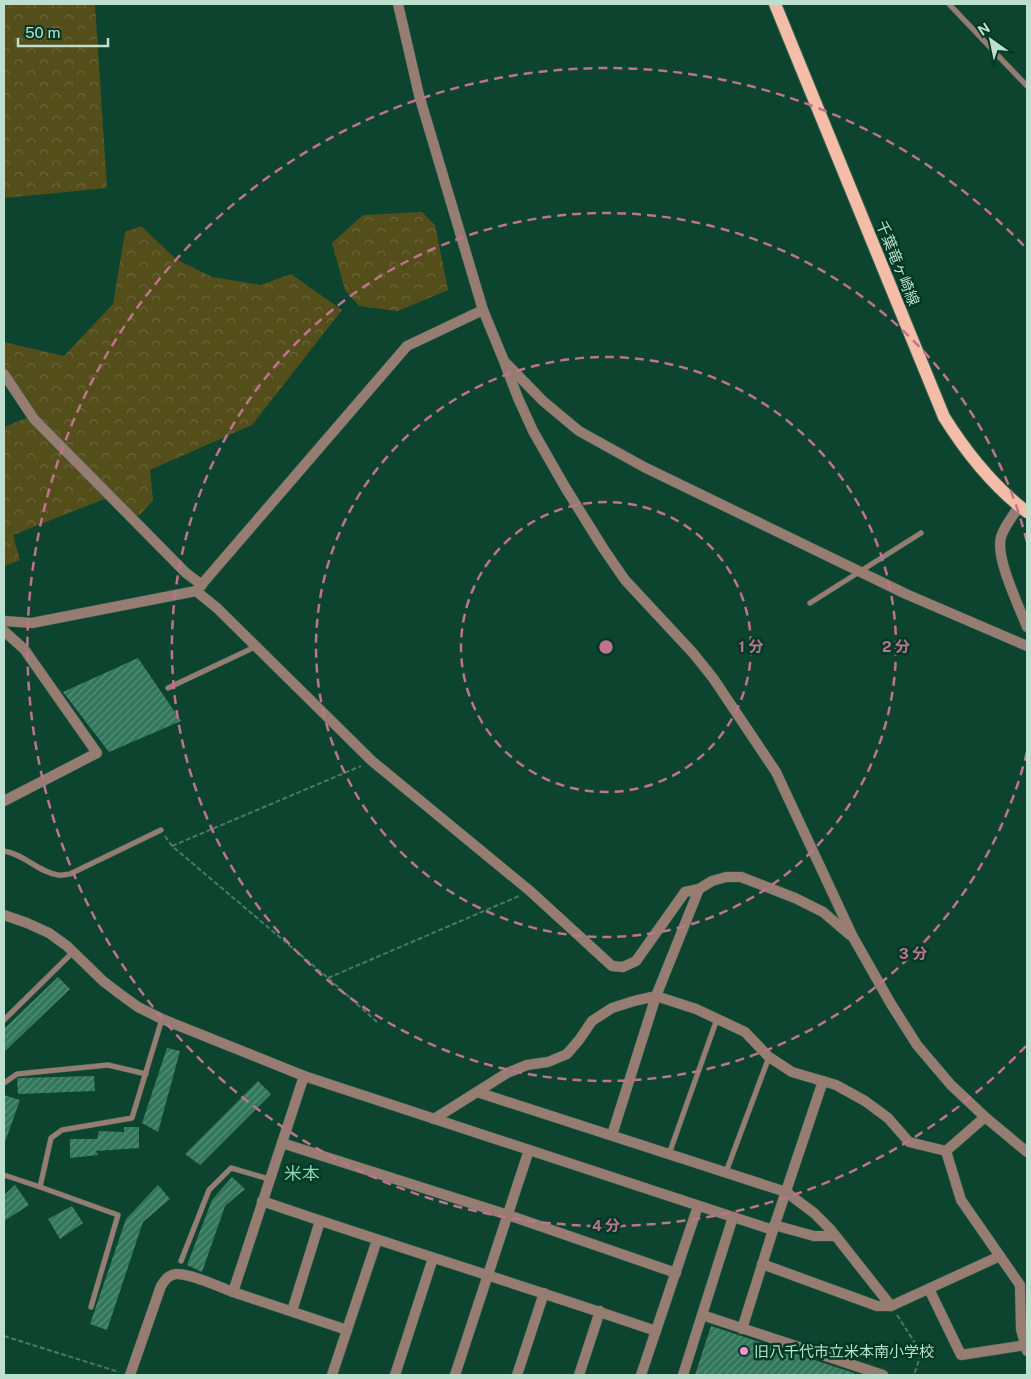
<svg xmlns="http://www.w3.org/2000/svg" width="1031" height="1379" viewBox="0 0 1031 1379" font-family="'Public Sans','Noto Sans JP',sans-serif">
<defs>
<pattern id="forest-crowns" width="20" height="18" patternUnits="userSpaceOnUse" patternTransform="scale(1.25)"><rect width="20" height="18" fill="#544e1b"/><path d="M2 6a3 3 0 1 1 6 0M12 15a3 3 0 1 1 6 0" fill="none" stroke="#6b673b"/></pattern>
<pattern id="building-hatch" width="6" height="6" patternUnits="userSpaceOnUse" patternTransform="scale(1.25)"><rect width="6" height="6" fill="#33775b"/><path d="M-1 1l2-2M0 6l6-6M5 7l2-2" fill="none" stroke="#589079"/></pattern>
</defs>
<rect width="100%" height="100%" fill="#0d4430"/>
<!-- forest -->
<g fill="url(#forest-crowns)">
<path d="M4 4H95L107 188 4 198Z"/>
<path d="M422 212 435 225 448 290 398 311 359 306 345 290 332 243 363 215Z"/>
<path d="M141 226 176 259 212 277 261 285 291 274 342 310 252 425 150 470 153 500 140 515 124 517 107 498 13 535 20 560 4 566V427L29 417 4 380V342L64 356 113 304 125 232Z"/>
</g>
<!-- building -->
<g fill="url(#building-hatch)">
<path d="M138 658 181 721 109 752 63 692Z"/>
<path d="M58 977 70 989 4 1052V1029Z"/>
<path d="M167 1048 180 1051 158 1132 142 1123Z"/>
<path d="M94 1076 95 1091 18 1094 17 1079 19 1078Z"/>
<path d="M258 1081 271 1094 200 1165 185 1154Z"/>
<path d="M4 1095 20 1100 5 1142 4 1141Z"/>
<path d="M124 1127H139V1148L96 1151 98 1155 70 1158V1139H97L99 1131 124 1132Z"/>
<path d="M232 1177 245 1189 225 1206 202 1272 187 1265 212 1200Z"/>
<path d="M15 1185 29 1205 4 1221V1195Z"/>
<path d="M158 1185 170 1199 143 1222 107 1330 90 1324 126 1219Z"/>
<path d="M72 1206 83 1223 60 1239 48 1219Z"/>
<path d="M711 1326 854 1373V1375H695Z"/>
</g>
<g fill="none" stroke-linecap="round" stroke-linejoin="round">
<!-- service casing -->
<g stroke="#306350" stroke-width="6">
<g id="service">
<path d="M949 4 1027 86"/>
<path d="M810 603 921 533"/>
<path d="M168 688 255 647"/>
<path d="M4 851C24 854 38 872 58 875 62 876 67 874 70 874L161 830"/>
<path d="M4 1020 73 952"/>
<path d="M4 1083 17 1074 108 1065 146 1074"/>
<path d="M669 1154 717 1019"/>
<path d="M726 1172 769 1057"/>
<path d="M4 1175 40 1187 51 1138 62 1130 132 1118 162 1019"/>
<path d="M40 1187 118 1215 91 1307"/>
<path d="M181 1261 209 1190 231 1168 269 1179"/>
</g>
</g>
<!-- minor casing -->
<g stroke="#306350" stroke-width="11">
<g id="minor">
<path d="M398 4 419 95 483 310 504 361 543 401 579 431 644 467 906 594 1027 646"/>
<path d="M505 364 518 398 533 431 565 487 603 548 625 580 693 653 713 678 776 772 853 937 891 1004 917 1045 951 1085 985 1117 1027 1152"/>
<path d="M4 374 34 419 186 573 202 585"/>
<path d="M196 591 217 608 372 761 530 891 612 966 623 967 636 961 685 892 699 889"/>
<path d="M4 621 32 623 196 591 407 346 483 310"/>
<path d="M4 631 24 649 97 753 4 801"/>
<path d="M477 1092 786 1192 814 1213 831 1230 891 1306 1000 1256"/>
<path d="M434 1119 507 1073 527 1065 548 1062 567 1054 579 1040 592 1021 612 1008 634 1001 656 996 696 1009 745 1032 769 1057 792 1072 836 1085 865 1101 888 1118 909 1142 946 1151 985 1117"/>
<path d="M612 1135 656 996 699 889 712 881 726 877H741L795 898 823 912 850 935"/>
<path d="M282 1143 508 1215 676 1273"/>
<path d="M946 1151 961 1200 1020 1285 1021 1329 1027 1351"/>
<path d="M262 1201C393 1246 525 1286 656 1331"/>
<path d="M733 1217 773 1230"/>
<path d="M774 1225 814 1236H835"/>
<path d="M762 1264 877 1306H891"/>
<path d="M929 1289 961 1355 1026 1345"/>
<path d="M233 1292 347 1330"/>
<path d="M292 1311 320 1221"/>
<path d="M742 1329 773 1230 823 1081"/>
<path d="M130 1375 161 1286C165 1280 168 1275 176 1274 189 1273 220 1287 233 1292L304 1076"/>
<path d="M332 1375 377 1240"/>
<path d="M395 1375 433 1258"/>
<path d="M455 1375 529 1150"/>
<path d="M517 1375 544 1293"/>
<path d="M579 1375 600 1311"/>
<path d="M641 1375 698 1206"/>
</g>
</g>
<!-- tertiary casing -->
<g stroke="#306350" stroke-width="11">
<g id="tertiary">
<path d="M1019 506C1014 515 1004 526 1001 537 995 558 1019 606 1027 627"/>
<path d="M4 915 27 923 49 933 67 946 103 981 120 994 138 1007 162 1019 304 1076 733 1217 683 1375"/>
<path d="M702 1315 883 1375"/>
</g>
</g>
<!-- primary casing -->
<g stroke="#306350" stroke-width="14">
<path id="primary" d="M775 4 944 417C966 452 994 487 1027 512"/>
</g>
<!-- path -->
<g stroke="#4a7967" stroke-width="2" stroke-dasharray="5 2.5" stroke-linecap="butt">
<path d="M165 836 172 846 328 978 377 1022"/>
<path d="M172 846 361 766"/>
<path d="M328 978 519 896"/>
<path d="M897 1315 917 1346 920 1357 914 1375"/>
<path d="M4 1336 119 1372"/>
</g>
<!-- service -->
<use href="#service" stroke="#977c71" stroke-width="5"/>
<!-- minor -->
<use href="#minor" stroke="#977c71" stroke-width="10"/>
<!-- tertiary -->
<use href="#tertiary" stroke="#977c71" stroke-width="10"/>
<!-- primary -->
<use href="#primary" stroke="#f5bda7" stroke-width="12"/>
</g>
<!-- distance rings -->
<g fill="none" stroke="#c0728f" stroke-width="2.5" stroke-dasharray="9 6">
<circle cx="606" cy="647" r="145"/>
<circle cx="606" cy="647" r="290"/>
<path d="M1027 752A434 434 0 1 1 1027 542"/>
<path d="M1026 1046A579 579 0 1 1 1026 248"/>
</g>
<!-- markers -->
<circle fill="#f690cf" stroke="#003a26" stroke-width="2" cx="744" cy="1351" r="5"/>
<g text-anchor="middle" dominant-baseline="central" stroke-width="5" stroke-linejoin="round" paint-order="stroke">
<!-- street labels -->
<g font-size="15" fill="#bedfcf" stroke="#003a26">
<text transform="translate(898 263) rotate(68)">千葉竜ヶ崎線</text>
</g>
<!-- poi labels -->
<g font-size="15" fill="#bedfcf" stroke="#003a26" text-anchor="start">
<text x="754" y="1351">旧八千代市立米本南小学校</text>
</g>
<!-- quarter labels -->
<g font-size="18" fill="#8cd1b0" stroke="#003a26">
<text x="302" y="1173">米本</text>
</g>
</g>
<circle cx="606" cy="647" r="8" fill="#c0728f" stroke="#003a26" stroke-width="2.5"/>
<g font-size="15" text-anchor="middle" font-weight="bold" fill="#c0728f" stroke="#003a26" stroke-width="5" stroke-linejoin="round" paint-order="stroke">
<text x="751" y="652">1 分</text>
<text x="896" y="652">2 分</text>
<text x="913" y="959">3 分</text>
<text x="606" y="1231">4 分</text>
</g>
<!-- border -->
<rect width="1031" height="1379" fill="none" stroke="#bedfcf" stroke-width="10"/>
<!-- north arrow -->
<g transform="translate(991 40) rotate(327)" stroke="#003a26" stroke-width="4" paint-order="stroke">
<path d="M0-4L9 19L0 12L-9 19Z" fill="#bedfcf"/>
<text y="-8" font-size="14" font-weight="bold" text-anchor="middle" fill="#bedfcf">N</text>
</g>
<!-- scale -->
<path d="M18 38v8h90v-8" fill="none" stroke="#bedfcf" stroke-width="2.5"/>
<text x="25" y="38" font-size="15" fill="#bedfcf" stroke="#003a26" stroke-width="4" paint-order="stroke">50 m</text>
</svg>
